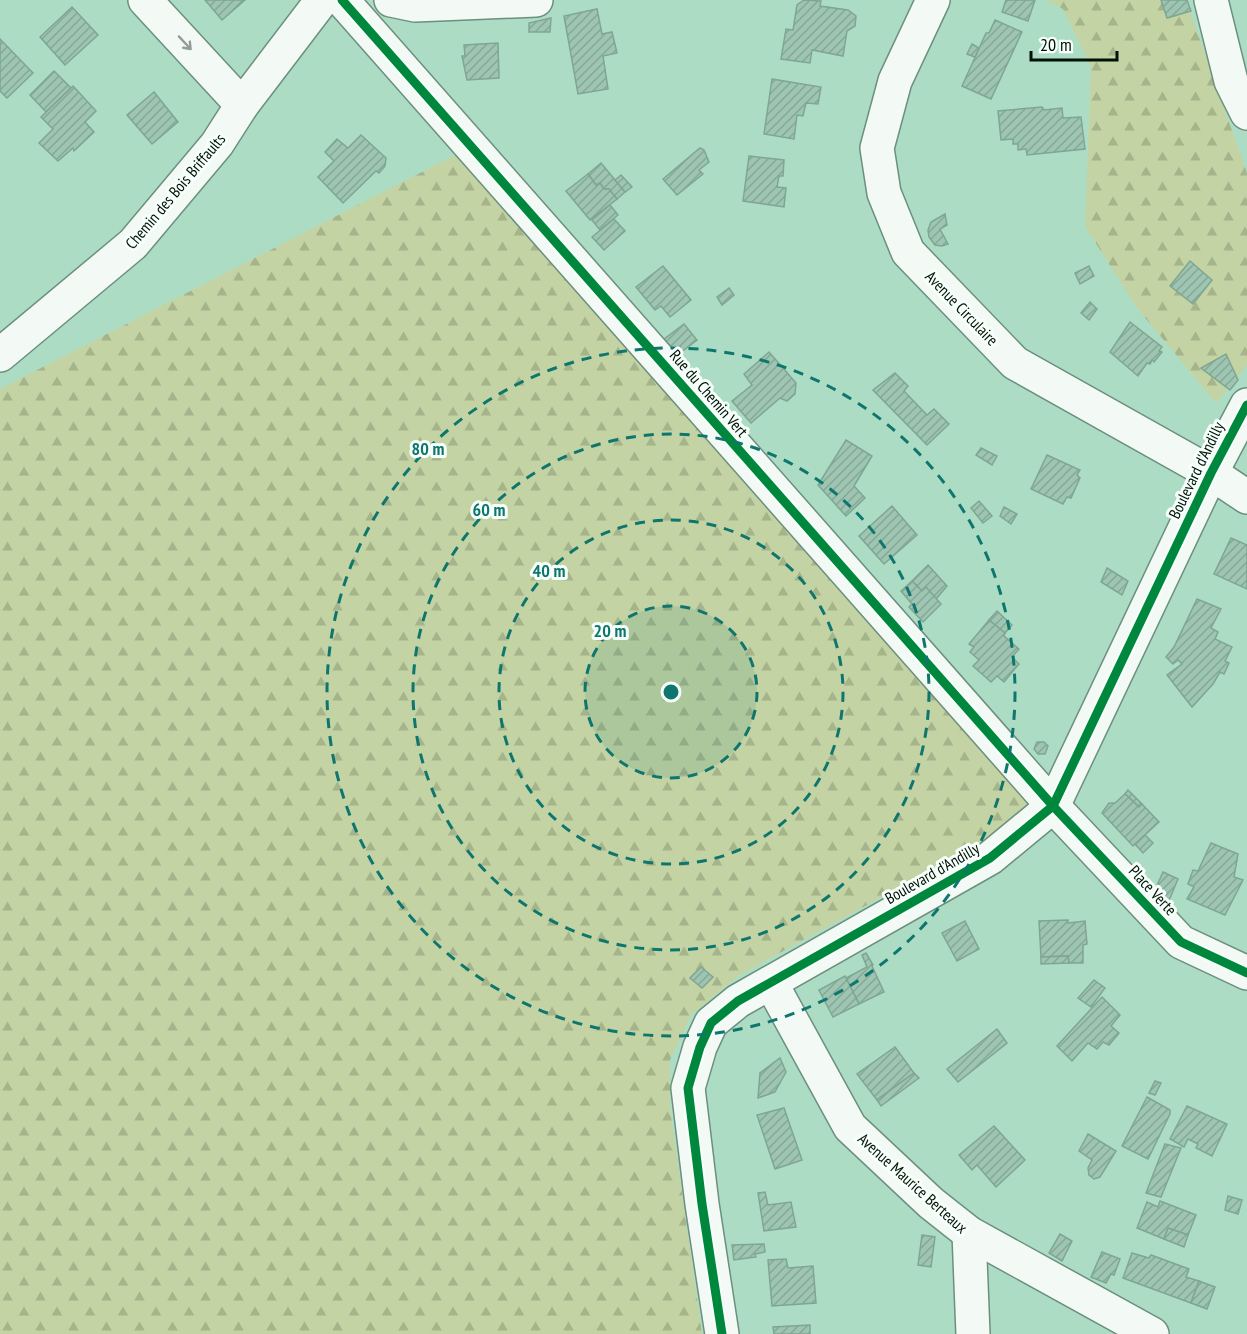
<svg xmlns="http://www.w3.org/2000/svg" width="1247" height="1334" viewBox="0 0 1247 1334" font-family="'PT Sans Narrow',sans-serif">
<defs>
<pattern id="forest-firs" width="22" height="20" patternUnits="userSpaceOnUse" patternTransform="scale(1.5)"><rect width="22" height="20" fill="#c3d3a3"/><path d="M5 1l3.5 6h-7zM16 11l3.5 6h-7z" fill="#a6b48b"/></pattern>
<pattern id="building-hatch" width="6" height="6" patternUnits="userSpaceOnUse" patternTransform="scale(1.5)"><rect width="6" height="6" fill="#9ec5b1"/><path d="M-1 1l2-2M0 6l6-6M5 7l2-2" fill="none" stroke="#86a897"/></pattern>
</defs>
<rect width="100%" height="100%" fill="#acddc4"/>
<!-- forest -->
<g fill="url(#forest-firs)">
<path d="M1046 0H1186L1247 173V365L1216 403 1137 308 1085 226 1091 67 1063 9Z"/>
<path d="M455 155 1030 805 981 842 738 976 691 1015 670 1060V1108L702 1334H0V389Z"/>
</g>
<!-- building -->
<g fill="url(#building-hatch)" stroke="#7ea692" stroke-width="1.5">
<path d="M205 0H245L222 20Z"/>
<path d="M804 0 821 1 820 6 848 10 856 16 855 26 847 31 843 56 812 50 810 63 781 59 786 29 793 30 797 5Z"/>
<path d="M1006 0H1035L1028 21 1002 12Z"/>
<path d="M1161 0H1187L1191 11 1167 18Z"/>
<path d="M72 7 98 35 65 65 40 37Z"/>
<path d="M597 9 602 34 612 32 617 53 603 56 608 89 578 94 564 16Z"/>
<path d="M551 18 550 32H529V23Z"/>
<path d="M995 20 1022 32 991 99 962 86 986 33H989Z"/>
<path d="M0 39 33 73 7 98 0 91Z"/>
<path d="M498 43 499 78 467 80 462 56H465L464 45Z"/>
<path d="M972 44 979 48 975 57 967 54Z"/>
<path d="M54 71 71 88 46 112 30 95Z"/>
<path d="M772 79 821 87 818 104 806 103 803 116 797 115 794 139 764 134Z"/>
<path d="M73 86 96 111 85 122 94 132 74 151 73 148 58 161 39 143 53 129 41 117Z"/>
<path d="M154 92 178 122 152 144 127 115Z"/>
<path d="M1042 107 1044 110 1062 108 1063 118 1081 117 1085 149 1027 155 1026 149 1018 150V144H1013V139L1001 140 998 111Z"/>
<path d="M361 135 386 158 385 166 379 173 376 171 343 203 318 177 334 161 325 152 337 139 348 148Z"/>
<path d="M700 148 704 150 709 162 699 170 703 174 677 195 663 179Z"/>
<path d="M749 156 784 160 783 176H779L777 187 786 188 784 207 743 201Z"/>
<path d="M601 163 625 192 617 199 609 189H604L600 183 596 185 588 174Z"/>
<path d="M588 174 596 185 600 183 604 189H609L617 199 590 220 566 191Z"/>
<path d="M621 175 632 187 625 192 615 180Z"/>
<path d="M610 205 618 215 600 230 592 220Z"/>
<path d="M945 214 947 225 940 229 948 244 942 246 935 245 929 237 928 230 931 222Z"/>
<path d="M614 219 625 231 604 250 592 237Z"/>
<path d="M1190 261 1212 280 1193 304 1170 286Z"/>
<path d="M663 266 691 300 670 317 661 306 655 310 636 287Z"/>
<path d="M1089 266 1094 276 1080 284 1075 273Z"/>
<path d="M729 288 734 295 722 305 717 297Z"/>
<path d="M1090 302 1097 309 1089 320 1081 313Z"/>
<path d="M1130 322 1162 347 1159 351 1162 352 1154 362 1152 360 1150 364 1147 363 1138 376 1110 352Z"/>
<path d="M684 324 697 340 672 359 659 343Z"/>
<path d="M769 352 796 383 795 394 787 401 780 398 751 423 732 401 752 385 744 374Z"/>
<path d="M1226 354 1238 380 1230 390 1201 368Z"/>
<path d="M895 373 908 386 904 391 927 415 934 409 949 424 927 445 873 390Z"/>
<path d="M846 440 872 456 854 486 865 498 846 516 818 485Z"/>
<path d="M981 448 997 456 992 465 976 455Z"/>
<path d="M1047 455 1080 470 1077 475 1080 478 1071 498 1067 497 1063 504 1031 489Z"/>
<path d="M979 501 992 516 983 523 971 508Z"/>
<path d="M892 506 917 535 884 564 859 536Z"/>
<path d="M1004 507 1017 514 1011 524 1000 516Z"/>
<path d="M1231 538 1247 545V589L1214 574Z"/>
<path d="M928 565 947 586 936 599 926 587 922 591 912 581Z"/>
<path d="M1107 568 1128 581 1122 595 1101 582Z"/>
<path d="M912 581 922 591 926 587 941 604 923 622 909 607 912 604 901 591Z"/>
<path d="M1197 599 1221 609 1211 628 1218 632 1215 639 1232 647 1225 661 1229 663 1224 674 1220 672 1213 684 1192 707 1167 675 1182 664 1178 660 1173 664 1166 657 1174 647Z"/>
<path d="M997 611 1012 625 1005 633 989 620Z"/>
<path d="M989 620 1005 633 1004 636 1019 649 1012 657 1019 664 1004 682 997 676 991 682 973 666 979 660 970 652 974 647 969 644Z"/>
<path d="M1037 742H1044L1048 746 1045 754H1038L1034 749Z"/>
<path d="M1128 790 1142 804 1139 807 1125 794Z"/>
<path d="M1125 794 1139 807 1142 804 1159 822 1133 846 1102 813 1109 803H1115Z"/>
<path d="M1145 835 1153 843 1143 853 1135 844Z"/>
<path d="M1211 843 1238 854 1234 877 1243 880 1225 915 1187 899 1194 887 1188 884 1193 870 1198 871Z"/>
<path d="M1163 872 1178 879 1168 903 1155 890Z"/>
<path d="M1068 920V923L1085 921 1087 944 1083 945V963H1069L1068 956 1041 957 1039 921Z"/>
<path d="M965 921 979 949 957 961 942 933Z"/>
<path d="M866 953 873 965 872 966 884 992 859 1004 846 978 867 967 862 955Z"/>
<path d="M1068 956 1069 963 1041 964V957Z"/>
<path d="M701 967 713 977 702 988 690 978Z"/>
<path d="M845 976 859 1004 833 1017 819 990Z"/>
<path d="M1094 980 1105 988 1091 1007 1078 998Z"/>
<path d="M1102 997 1120 1015 1111 1026 1119 1033 1109 1045 1103 1042 1097 1049 1088 1043 1072 1061 1057 1046Z"/>
<path d="M997 1029 1007 1043 958 1082 947 1069Z"/>
<path d="M895 1047 914 1073 877 1100 857 1074Z"/>
<path d="M780 1058 786 1072 775 1092 758 1098 760 1073Z"/>
<path d="M914 1073 919 1078 881 1106 877 1100Z"/>
<path d="M1155 1081 1161 1083 1155 1095 1149 1093Z"/>
<path d="M1147 1097 1170 1110V1114L1148 1159 1122 1146Z"/>
<path d="M1187 1106 1227 1124 1212 1156 1196 1148 1198 1144 1188 1139 1184 1147 1170 1139Z"/>
<path d="M784 1108 802 1160 775 1169 757 1115Z"/>
<path d="M994 1126 1025 1160 996 1187 977 1165 972 1170 959 1155Z"/>
<path d="M1088 1134 1116 1151 1100 1177 1094 1179 1089 1175 1088 1168 1092 1160 1079 1151Z"/>
<path d="M1165 1144 1181 1148 1161 1197 1146 1193Z"/>
<path d="M765 1192 768 1205 791 1202 796 1227 764 1231 758 1193Z"/>
<path d="M1228 1196 1242 1200 1238 1214 1225 1210Z"/>
<path d="M1160 1201 1196 1215 1188 1235 1168 1228 1164 1239 1137 1228 1147 1202 1158 1207Z"/>
<path d="M1168 1228 1188 1235 1184 1247 1164 1239Z"/>
<path d="M1060 1234 1072 1241 1062 1261 1049 1253Z"/>
<path d="M922 1235 935 1237 931 1267 918 1265Z"/>
<path d="M764 1244 765 1252 755 1254 756 1257 734 1260 732 1245Z"/>
<path d="M1102 1252 1120 1259 1114 1275 1111 1274 1106 1283 1091 1277Z"/>
<path d="M1132 1253 1149 1258 1151 1255 1189 1269 1186 1277 1199 1281 1191 1303 1123 1278Z"/>
<path d="M786 1259 788 1268 813 1266 816 1303 772 1306 768 1260Z"/>
<path d="M1199 1281 1215 1287 1207 1309 1191 1303Z"/>
<path d="M810 1325V1334H774L773 1327Z"/>
</g>
<g fill="none" stroke-linecap="round" stroke-linejoin="round">
<!-- minor casing -->
<g stroke="#6c8f7e" stroke-width="36">
<g id="minor">
<path d="M145 0 242 105"/>
<path d="M342 0 1053 806 1181 942 1247 973"/>
<path d="M391 0 415 5 536 0"/>
<path d="M933 0 895 81 877 148 884 193 908 252 1015 363 1211 473 1247 497"/>
<path d="M1211 0 1231 81 1247 113"/>
<path d="M0 355 133 244 217 144 242 105 322 0"/>
<path d="M771 983 850 1127 931 1203 969 1233 1152 1334"/>
<path d="M969 1233 973 1334"/>
<path d="M722 1334 702 1204 688 1088 700 1047 711 1023 738 1001 990 858 1053 806 1211 473 1247 405"/>
</g>
</g>
<!-- minor -->
<use href="#minor" stroke="#f3faf6" stroke-width="33"/>
<!-- cycleway casing -->
<g stroke="#f6fffa" stroke-width="13">
<g id="cycleway">
<path d="M342 0 1053 806 1181 942 1247 973"/>
<path d="M722 1334 702 1204 688 1088 700 1047 711 1023 738 1001 990 858 1053 806 1211 473 1247 405"/>
</g>
</g>
<!-- cycleway -->
<use href="#cycleway" stroke="#00873e" stroke-width="9"/>
</g>
<!-- one-way arrows -->
<defs><path id="oneway-shaft" d="M-6 0H5M1.5-3L5.5 0L1.5 3" fill="none" stroke-width="1.6" stroke-linecap="round" stroke-linejoin="round" transform="scale(1.5)"/></defs>
<use stroke="#929d96" href="#oneway-shaft" transform="translate(185 43) rotate(47)"/>
<!-- distance rings -->
<circle cx="671" cy="692" r="86" fill="#0f766e" fill-opacity=".12"/>
<g fill="none" stroke="#0f766e" stroke-width="3" stroke-dasharray="10 8">
<circle cx="671" cy="692" r="86"/>
<circle cx="671" cy="692" r="172"/>
<circle cx="671" cy="692" r="258"/>
<circle cx="671" cy="692" r="344"/>
</g>
<g text-anchor="middle" dominant-baseline="central" stroke-width="6" stroke-linejoin="round" paint-order="stroke">
<!-- street labels -->
<g font-size="16" fill="#001207" stroke="#f6fffa">
<text transform="translate(175 191) rotate(-50)">Chemin des Bois Briffaults</text>
<text transform="translate(962 308) rotate(46)">Avenue Circulaire</text>
<text transform="translate(709 393) rotate(49)">Rue du Chemin Vert</text>
<text transform="translate(1196 470) rotate(-64)">Boulevard d'Andilly</text>
<text transform="translate(932 873) rotate(-30)">Boulevard d'Andilly</text>
<text transform="translate(1153 890) rotate(47)">Place Verte</text>
<text transform="translate(913 1183) rotate(42)">Avenue Maurice Berteaux</text>
</g>
</g>
<circle cx="671" cy="692" r="9" fill="#0f766e" stroke="#f6fffa" stroke-width="3"/>
<g font-size="18" text-anchor="middle" font-weight="bold" fill="#0f766e" stroke="#f6fffa" stroke-width="6" stroke-linejoin="round" paint-order="stroke">
<text x="428" y="455">80 m</text>
<text x="489" y="516">60 m</text>
<text x="549" y="577">40 m</text>
<text x="610" y="637">20 m</text>
</g>
<!-- scale -->
<path d="M1031 51v9h86v-9" fill="none" stroke="#001207" stroke-width="3"/>
<text x="1040" y="51" font-size="18" fill="#001207" stroke="#f6fffa" stroke-width="4.5" paint-order="stroke">20 m</text>
</svg>
